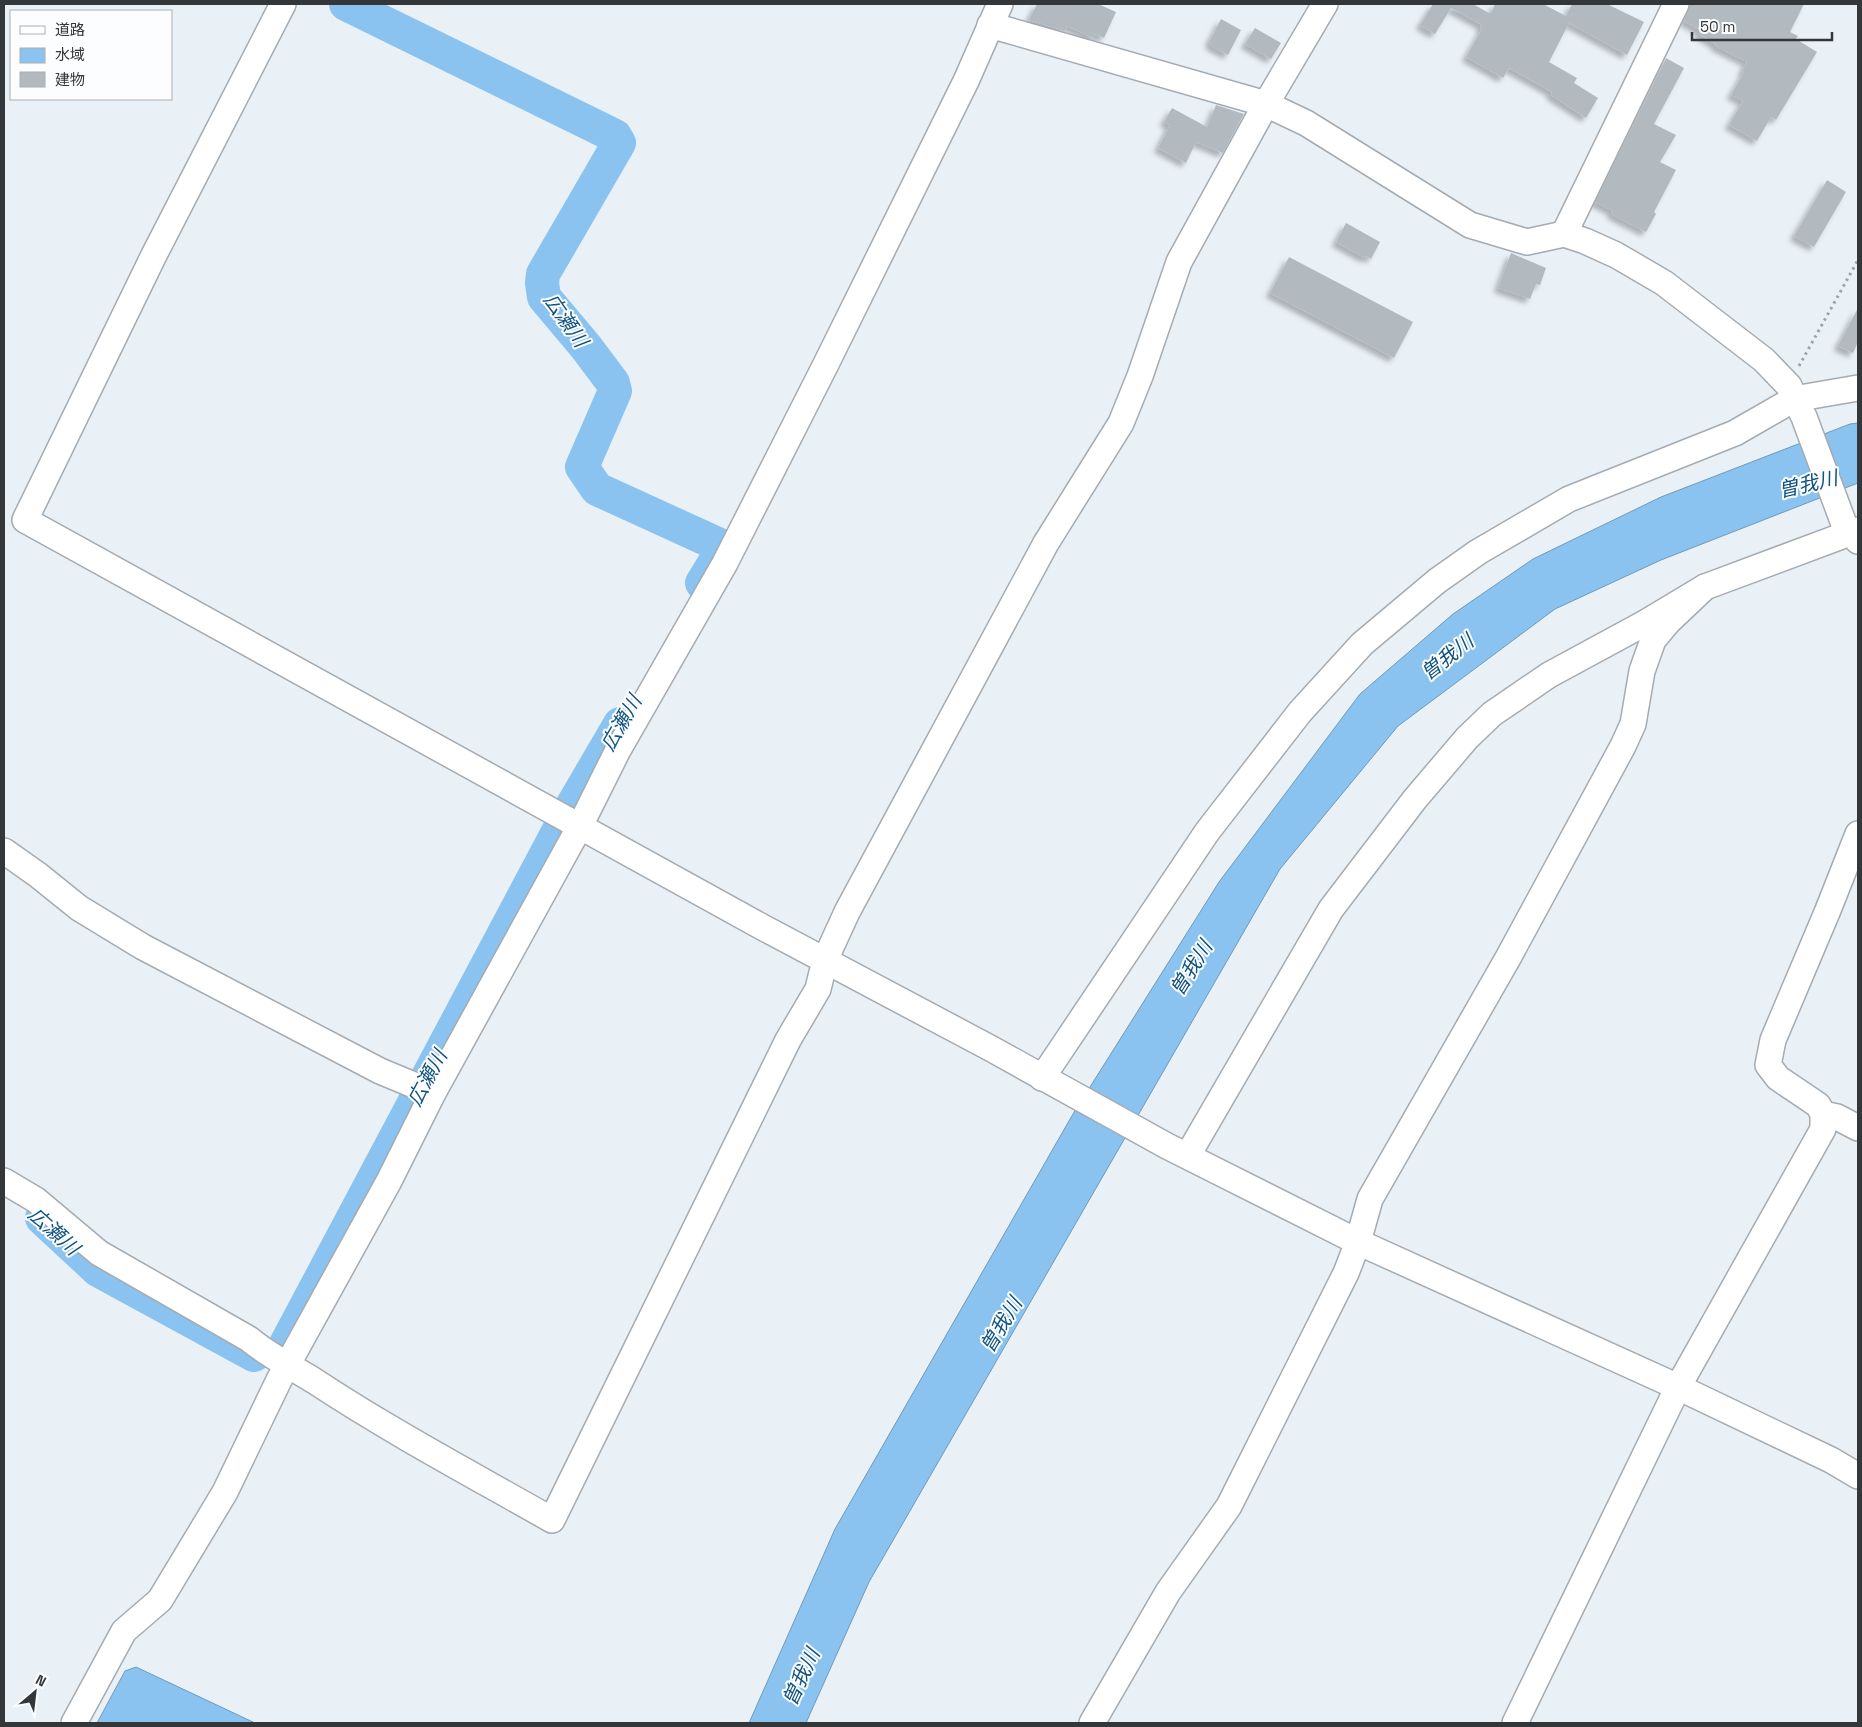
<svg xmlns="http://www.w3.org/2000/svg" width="1862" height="1727" viewBox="0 0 1862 1727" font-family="'Space Grotesk','Noto Sans JP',sans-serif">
<defs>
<filter id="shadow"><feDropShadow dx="-4.5" dy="4.5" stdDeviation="2.5" flood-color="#0004"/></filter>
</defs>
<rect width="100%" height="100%" fill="#e9f1f7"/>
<!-- water -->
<g fill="#8ac3f0" stroke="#7099b9">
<path d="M1858 423V483L1661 560 1555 609 1398 726 1280 869 869 1582 806 1723H749L835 1529 1073 1114 1219 882 1360 694 1453 614 1533 559 1661 497 1850 424Z"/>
<path d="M136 1667 255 1723H97L125 1671Z"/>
</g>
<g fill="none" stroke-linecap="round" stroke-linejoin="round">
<!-- river -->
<g stroke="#8ac3f0" stroke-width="34">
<path d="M346 4 615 136 619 143 543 274 542 283 544 297 586 347 613 383 615 391 582 467 597 489 724 547 702 583"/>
<path d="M42 1218 98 1270 254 1355"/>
<path d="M286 1344 568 813 620 724"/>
</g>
</g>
<!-- building -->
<g fill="#b3babf" filter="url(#shadow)">
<path d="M1037 4H1098L1116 12 1104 38 1095 34 1093 38 1067 26 1065 31 1029 20Z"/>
<path d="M1433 4H1473L1489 13H1491L1495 4H1543L1566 16 1572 4H1607L1644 22 1627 55 1569 23 1549 62 1577 78 1574 83 1598 98 1586 118 1551 95 1552 92 1509 68 1503 78 1466 57 1482 29 1480 28 1482 25 1451 8 1435 34 1420 25Z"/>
<path d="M1690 4H1804L1790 32 1798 36 1796 39 1817 52 1776 120 1771 117 1757 141 1729 125 1743 101 1731 95 1744 72 1742 71 1747 62 1715 46 1716 44 1699 34 1700 30 1684 21Z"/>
<path d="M1221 19 1241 30 1228 55 1210 45 1212 43 1209 42Z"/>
<path d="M1255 28 1281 43 1271 59 1245 44Z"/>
<path d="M1666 58 1684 68 1654 124 1676 135 1660 162 1676 170 1654 212 1656 214 1646 232 1611 214 1613 211 1595 202Z"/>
<path d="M1216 105 1244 114 1223 153 1196 142 1186 163 1158 148 1170 125 1164 122 1172 108 1207 127Z"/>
<path d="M1827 180 1846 192 1814 247 1794 236Z"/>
<path d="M1346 223 1380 242 1371 259 1366 256 1365 258 1336 242Z"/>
<path d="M1511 253 1546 268 1540 285 1536 284 1530 299 1498 288Z"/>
<path d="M1289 257 1413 322 1394 358 1270 293Z"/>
<path d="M1858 308V342L1853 353 1838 346Z"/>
</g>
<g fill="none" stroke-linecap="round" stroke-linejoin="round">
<!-- minor casing -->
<g stroke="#a4abb1" stroke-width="28">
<g id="minor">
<path d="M283 4 153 257 25 520 764 928 990 1048 1167 1146 1358 1242 1678 1387 1831 1460 1858 1476"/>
<path d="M990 25 1266 104 1306 123 1470 225 1527 242 1564 234 1585 241 1616 255 1664 283 1764 360 1789 386 1804 417 1844 524 1858 541"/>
<path d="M1564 234 1676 4"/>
<path d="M4 851 38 875 79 908 143 947 380 1071 433 1093"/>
<path d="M1042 1078 1207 832 1300 712 1362 644 1437 581 1478 552 1569 499 1735 433 1794 399 1858 388"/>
<path d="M1823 1114 1837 1117 1858 1128"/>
<path d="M1188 1155 1331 909 1415 799 1467 738 1492 714 1549 675 1645 623 1705 587 1858 530"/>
<path d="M4 1181 36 1200 99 1253 249 1339C269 1356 294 1368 316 1382 392 1432 473 1475 552 1520L788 1040 818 989 825 960 847 912 1046 543 1121 423 1140 376 1179 262 1266 104 1325 4"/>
<path d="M74 1723 124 1631 160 1600 225 1492 279 1380 389 1181 433 1093 580 826 618 750 725 563 826 364 966 81 1000 4"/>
<path d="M1092 1723 1168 1592 1229 1506 1346 1273 1358 1242 1370 1199 1508 958 1623 746 1633 724 1642 671 1653 640 1668 622 1705 587"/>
<path d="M1515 1723 1678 1387 1823 1129V1114L1818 1105 1778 1078 1768 1065 1773 1040 1828 910 1858 834"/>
</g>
</g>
<!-- path -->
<path stroke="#9da3a7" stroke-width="3" stroke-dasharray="2.5 4" stroke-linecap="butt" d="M1799 366 1858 260"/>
<!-- minor -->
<use href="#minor" stroke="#fff" stroke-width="25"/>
</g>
<g text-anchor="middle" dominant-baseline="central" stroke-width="4" stroke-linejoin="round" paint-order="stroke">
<!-- water labels -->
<g font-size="20" font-style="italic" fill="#11537e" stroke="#fcfdfe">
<text transform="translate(566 320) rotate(55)">広瀬川</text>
<text transform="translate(1808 484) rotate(-13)">曽我川</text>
<text transform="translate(1447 657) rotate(-38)">曽我川</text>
<text transform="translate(621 723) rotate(-60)">広瀬川</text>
<text transform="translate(1191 968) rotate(-58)">曽我川</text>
<text transform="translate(427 1078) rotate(-62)">広瀬川</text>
<text transform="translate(54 1231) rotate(42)">広瀬川</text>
<text transform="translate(1001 1325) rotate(-59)">曽我川</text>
<text transform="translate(801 1677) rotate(-65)">曽我川</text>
</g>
</g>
<!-- border -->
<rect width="1862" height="1727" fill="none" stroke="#343739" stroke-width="10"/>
<!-- legend -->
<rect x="10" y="10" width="162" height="90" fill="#fcfdfe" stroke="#acaeaf"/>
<rect x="20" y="26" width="25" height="8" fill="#ffffff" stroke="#acaeaf"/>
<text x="55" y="35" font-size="15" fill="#343739">道路</text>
<rect x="20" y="48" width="25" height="15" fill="#8ac3f0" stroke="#acaeaf"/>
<text x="55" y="60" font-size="15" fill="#343739">水域</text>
<rect x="20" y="72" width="25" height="15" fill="#b3babf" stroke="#acaeaf"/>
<text x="55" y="85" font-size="15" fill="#343739">建物</text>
<!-- north arrow -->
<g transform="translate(35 1692) rotate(28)" stroke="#fcfdfe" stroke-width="4" paint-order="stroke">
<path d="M0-4L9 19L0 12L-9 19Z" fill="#343739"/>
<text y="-8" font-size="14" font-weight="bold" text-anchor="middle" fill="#343739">N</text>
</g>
<!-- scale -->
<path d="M1692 32v8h140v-8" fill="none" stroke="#343739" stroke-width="2.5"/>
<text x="1700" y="32" font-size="15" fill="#343739" stroke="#fcfdfe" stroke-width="4" paint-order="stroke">50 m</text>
</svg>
